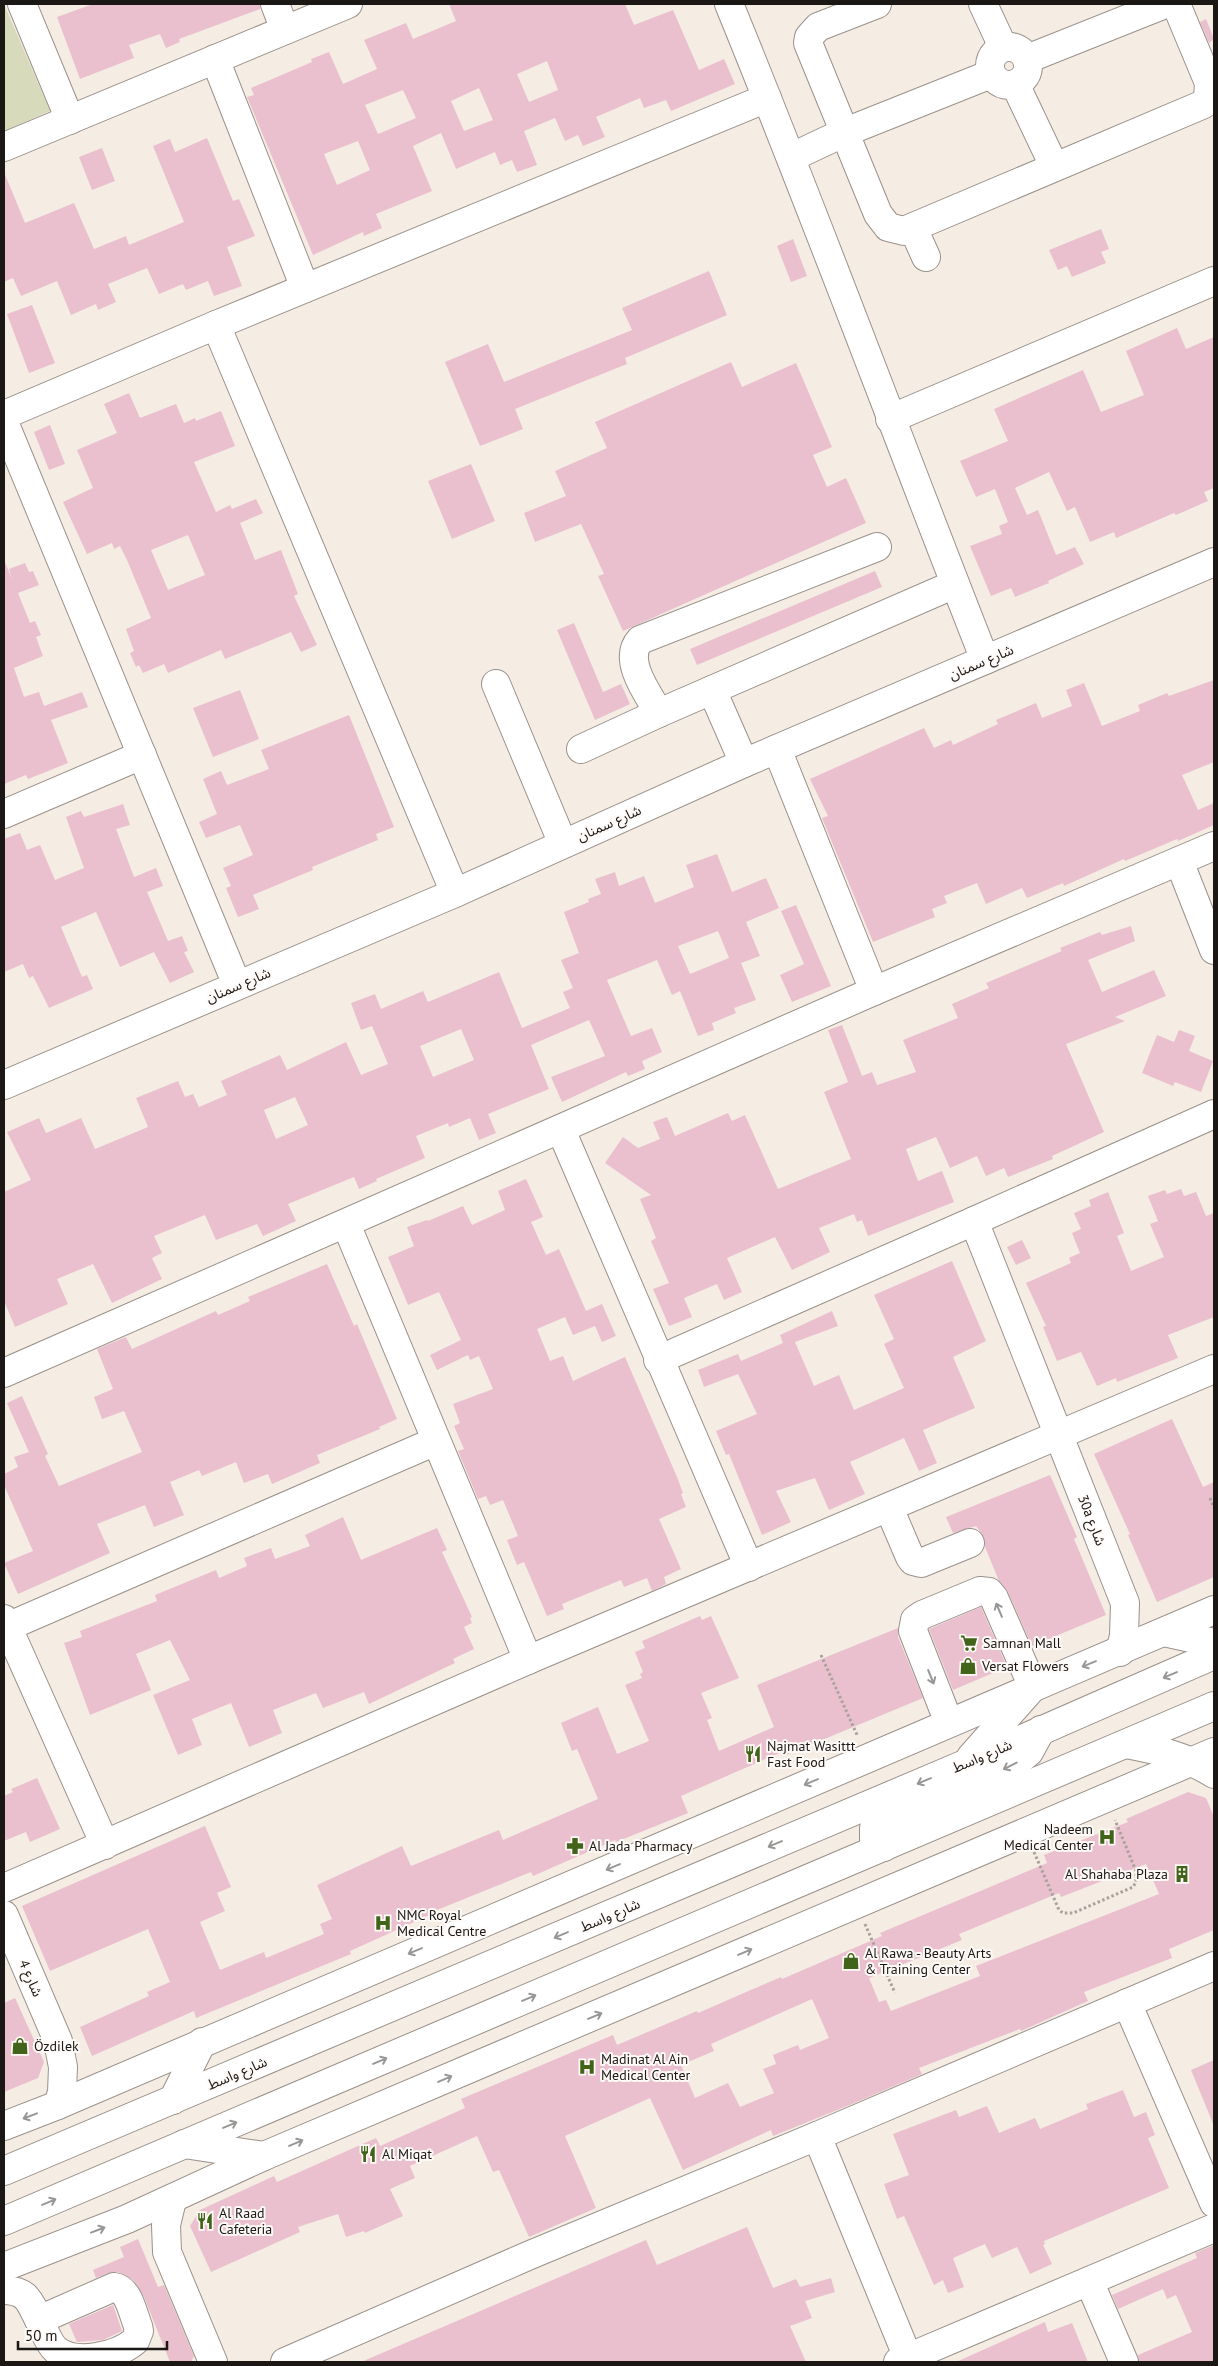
<svg xmlns="http://www.w3.org/2000/svg" width="1218" height="2366" viewBox="0 0 1218 2366" font-family="'PT Sans','Noto Sans Arabic',sans-serif">
<rect width="100%" height="100%" fill="#f5ece4"/>
<!-- green -->
<path fill="#d7dabb" d="M4 4 50 111 4 131Z"/>
<!-- building -->
<g fill="#eac0ce" fill-rule="evenodd">
<path d="M93 4H260V9L179 39 180 42 166 48 160 34 129 45 134 58 80 79 57 17Z"/>
<path d="M449 4H625L634 25 673 10 699 70 724 59 735 84 671 111 666 100 644 108 640 98 596 117 605 137 583 146 578 135 565 141 555 118 524 131 537 165 517 172 512 160 500 165 495 152 456 169 441 133 413 146 432 191 376 214 382 228 364 236 363 232 313 255 247 97 254 95 251 88 312 62 311 59 329 52 343 84 377 69 364 40 406 23 413 39 456 21ZM547 61 558 90 529 102 517 74ZM479 88 493 120 464 131 451 101ZM403 90 416 118 378 134 365 105ZM358 141 370 170 337 185 324 154Z"/>
<path d="M1206 19 1214 39 1209 43 1200 22Z"/>
<path d="M207 138 233 201 239 199 255 236 227 247 242 286 214 296 208 281 186 290 183 284 159 294 147 268 108 284 116 302 98 310 96 304 71 315 57 281 21 296 13 278 4 282V172L25 223 74 203 94 249 126 236 129 245 184 222 153 146 170 139 175 152Z"/>
<path d="M102 148 115 181 92 190 79 157Z"/>
<path d="M1101 229 1109 249 1101 252 1106 263 1072 277 1067 266 1058 270 1049 250Z"/>
<path d="M793 239 807 276 791 282 777 246Z"/>
<path d="M709 271 727 315 625 358 627 364 515 409 523 429 480 446 445 362 488 344 504 382 632 330 622 308Z"/>
<path d="M32 305 55 363 29 373 7 314Z"/>
<path d="M1177 328 1186 349 1214 337V488L1204 492 1208 501 1176 515 1174 513 1116 538 1114 532 1090 542 1075 507 1067 511 1049 472 1015 488 1027 515 1038 510 1056 555 1075 547 1084 564 1048 581 1049 583 1015 597 1011 588 991 596 970 546 1002 534 999 526 1008 522 995 489 976 497 960 461 1008 441 994 409 1083 370 1101 412 1144 395 1126 351Z"/>
<path d="M731 362 742 387 796 363 832 447 813 455 827 487 846 478 866 523 623 631 598 576 604 574 581 524 535 542 524 513 566 496 555 471 607 448 595 422Z"/>
<path d="M129 393 140 418 176 404 184 423 195 418 196 421 221 411 235 446 194 462 216 512 230 505 232 509 256 499 263 513 240 523 255 560 281 550 298 594 294 596 317 645 301 652 291 632 225 659 221 650 168 673 164 664 143 673 139 665 136 667 130 653 134 651 126 629 151 618 127 560 120 546 114 549 112 543 87 554 63 502 93 488 77 450 117 433 104 404ZM188 535 205 575 168 590 151 550Z"/>
<path d="M50 425 65 464 49 470 34 432Z"/>
<path d="M471 464 495 521 452 539 428 481Z"/>
<path d="M4 560 12 579 9 569 25 563 29 572 33 571 39 585 18 593 30 623 35 621 41 635 36 637 43 656 14 668 24 697 39 692 44 706 82 692 88 707 51 720 68 763 28 779 26 775 4 784Z"/>
<path d="M875 571 882 587 697 665 690 649Z"/>
<path d="M574 623 603 692 621 684 630 704 595 720 557 630Z"/>
<path d="M1214 680V762L1182 775 1198 810 1214 803V825L1178 841 1177 839 1125 861 1124 859 1064 886 1063 883 1027 898 1022 888 986 904 977 883 944 896 947 903 932 909 935 917 873 942 822 818 828 816 810 779 924 728 934 748 951 740 953 745 998 724 996 720 1036 703 1042 718 1072 706 1066 690 1084 683 1102 726 1140 711 1138 705 1167 693 1169 696Z"/>
<path d="M240 690 259 739 213 757 193 708Z"/>
<path d="M349 715 394 827 376 834 378 840 312 867 313 870 253 895 259 909 238 917 226 888 231 886 223 868 253 855 240 825 206 838 199 822 217 814 203 779 221 771 227 785 269 769 261 750Z"/>
<path d="M123 804 130 825 116 829 134 877 156 868 163 886 147 892 168 941 182 936 188 951 184 952 194 972 170 983 154 952 120 967 96 912 61 927 82 977 87 975 93 989 49 1008 33 976 29 978 23 964 4 972V839L20 833 27 850 40 845 55 880 84 868 66 817 81 811 84 817Z"/>
<path d="M717 854 732 892 766 878 779 908 746 922 760 956 741 963 756 1000 734 1008 736 1013 712 1023 714 1030 698 1036 680 991 672 995 657 960 607 980 631 1036 652 1028 662 1052 642 1061 645 1069 628 1076 626 1072 562 1102 551 1077 605 1056 589 1020 531 1045 549 1089 488 1114 496 1133 479 1140 470 1118 449 1127 448 1123 416 1136 425 1158 376 1179 377 1181 359 1189 354 1177 288 1204 296 1221 263 1236 257 1224 216 1240 205 1215 154 1236 162 1253 152 1258 162 1279 112 1303 93 1264 57 1279 68 1304 15 1327 4 1301V1192L31 1180 7 1132 39 1118 46 1133 81 1118 95 1149 148 1127 136 1098 178 1081 185 1097 193 1094 199 1107 227 1095 221 1081 280 1055 287 1070 346 1042 361 1075 388 1064 372 1026 361 1030 351 1003 375 994 381 1009 423 991 428 1002 499 972 522 1028 570 1008 563 992 573 988 561 960 579 953 564 912 589 902 588 899 601 894 595 879 615 872 619 886 644 876 655 903 694 887 686 865ZM718 931 729 958 690 974 678 946ZM461 1029 474 1060 433 1077 420 1046ZM295 1097 308 1125 276 1139 264 1110Z"/>
<path d="M796 905 831 986 792 1002 780 975 804 964 781 911Z"/>
<path d="M1131 926 1135 941 1088 960 1102 992 1154 970 1166 996 1115 1017 1125 1021 1066 1044 1104 1132 1052 1156 1053 1159 1008 1177 1004 1168 986 1176 977 1156 950 1168 936 1137 906 1149 918 1181 942 1171 954 1202 868 1236 862 1220 857 1222 854 1214 819 1228 830 1252 792 1270 775 1237 727 1258 742 1292 724 1300 717 1284 684 1298 692 1317 669 1326 653 1289 669 1283 651 1241 656 1238 640 1199 651 1195 605 1163 623 1137 638 1148 660 1139 653 1122 667 1117 675 1136 728 1113 732 1121 745 1115 778 1189 851 1159 824 1092 848 1082 828 1030 842 1025 862 1076 872 1072 877 1085 916 1072 903 1040 958 1018 952 1004 989 988 986 983 1062 951 1060 948 1100 932 1102 935Z"/>
<path d="M1179 1030 1195 1036 1189 1051 1213 1061 1201 1092 1175 1082 1173 1086 1142 1073 1157 1035 1174 1042Z"/>
<path d="M526 1179 543 1217 531 1222 546 1255 559 1249 586 1311 602 1304 616 1336 602 1342 595 1326 573 1335 565 1317 537 1329 550 1361 563 1356 573 1381 625 1357 677 1477 683 1493 681 1494 686 1507 659 1519 681 1569 664 1577 666 1584 652 1591 647 1578 624 1587 621 1580 562 1604 564 1609 547 1616 524 1562 517 1565 507 1540 518 1536 503 1500 490 1505 486 1496 478 1499 458 1451 464 1449 454 1426 460 1423 453 1404 493 1389 479 1356 470 1360 468 1355 437 1370 430 1355 461 1340 439 1292 408 1305 388 1257 414 1246 407 1227 427 1220 428 1221 463 1206 472 1225 505 1210 498 1191Z"/>
<path d="M1181 1189 1184 1196 1196 1192 1206 1216 1214 1213V1317L1168 1335 1178 1358 1117 1382 1116 1378 1097 1386 1081 1352 1057 1361 1043 1327 1046 1326 1026 1283 1071 1263 1069 1258 1080 1253 1072 1233 1081 1229 1074 1213 1091 1206 1089 1200 1108 1192 1124 1233 1117 1236 1131 1271 1164 1257 1150 1224 1158 1221 1148 1196 1165 1190 1167 1194Z"/>
<path d="M1022 1240 1031 1258 1016 1265 1007 1247Z"/>
<path d="M952 1261 986 1341 953 1357 975 1408 923 1430 937 1463 919 1471 904 1438 850 1462 865 1494 829 1510 815 1478 776 1491 791 1522 762 1535 729 1454 726 1455 716 1431 757 1414 738 1374 704 1387 698 1370 738 1354 741 1361 783 1343 780 1335 832 1311 838 1326 795 1342 814 1386 839 1375 854 1410 904 1388 884 1344 894 1339 874 1295Z"/>
<path d="M327 1264 354 1326 357 1324 397 1419 379 1427 380 1429 317 1455 320 1463 272 1484 268 1474 244 1483 236 1462 202 1476 199 1470 170 1482 184 1515 154 1527 145 1505 97 1524 110 1553 18 1594 4 1563 33 1551 4 1485V1474L18 1467 14 1457 29 1452 7 1403 22 1396 48 1454 45 1456 59 1486 142 1452 124 1411 102 1419 94 1397 113 1389 97 1349 126 1337 132 1349 216 1311 218 1315 250 1301 248 1297Z"/>
<path d="M1172 1419 1203 1487 1214 1482V1577L1157 1602 1128 1535 1130 1534 1094 1454Z"/>
<path d="M1050 1475 1077 1537 1074 1539 1106 1615 1032 1646 1008 1592 999 1581 985 1547 984 1537 976 1526 953 1533 946 1517Z"/>
<path d="M343 1517 361 1560 437 1528 447 1550 442 1552 472 1617 470 1618 472 1623 464 1627 474 1649 453 1659 455 1663 369 1704 364 1692 323 1708 316 1693 273 1710 282 1733 249 1747 231 1703 192 1719 202 1745 178 1755 153 1695 190 1680 170 1640 136 1654 151 1690 90 1715 64 1643 82 1637 80 1631 157 1601 155 1595 216 1570 219 1578 247 1566 244 1558 271 1548 275 1559 310 1546 305 1535Z"/>
<path d="M981 1607 1007 1667 953 1690 929 1629Z"/>
<path d="M700 1616 702 1620 711 1616 739 1678 701 1693 712 1718 707 1720 719 1751 774 1727 757 1685 898 1628V1637L923 1698 786 1755 784 1751 681 1796 688 1813 616 1842 615 1840 533 1876 531 1872 432 1912V1914L350 1951 351 1954 196 2018 194 2011 92 2056 80 2027 149 1996 147 1992 170 1982 148 1929 50 1971 22 1906 205 1826 231 1887 217 1893 225 1911 200 1922 220 1970 264 1952 266 1958 324 1934 320 1924 332 1919 317 1885 402 1846 411 1866 499 1830 503 1840 598 1799 577 1749 572 1751 561 1723 598 1707 617 1754 649 1741 625 1685 642 1678 640 1674 643 1672 635 1652 645 1648 642 1641Z"/>
<path d="M37 1778 60 1829 30 1842 26 1832 4 1841V1796L13 1792 11 1789Z"/>
<path d="M1188 1792 1206 1798 1214 1817V1930L1169 1949 1172 1958 1084 1992 1088 2001 1021 2031 1020 2029 919 2068 922 2074 852 2104 773 2136 771 2130 683 2170 650 2098 565 2136 596 2208 529 2237 499 2170 493 2172 477 2136 410 2166 415 2178 390 2189 403 2216 365 2233 364 2231 346 2237 338 2214 298 2227 300 2232 211 2272 190 2226 200 2210 274 2176 277 2182 376 2138 380 2146 465 2108 461 2099 613 2035 617 2045 697 2011 698 2013 781 1977 782 1979 882 1936 880 1933 1047 1863 1044 1855 1128 1822 1126 1819ZM1146 1864 1159 1894 976 1966 980 1976 891 2011 886 2000 879 2002 869 1978 962 1940 959 1934 1059 1893 1061 1897ZM812 1999 829 2038 800 2050 798 2045 773 2055 776 2064 763 2069 774 2093 740 2107 728 2083 695 2098 681 2065 714 2051 711 2044Z"/>
<path d="M15 1998 44 2062 38 2078 4 2092V2003Z"/>
<path d="M1214 2060V2126L1191 2070Z"/>
<path d="M1123 2090 1134 2117 1146 2112 1155 2135 1148 2138 1169 2188 1044 2241 1045 2244 1043 2245 1052 2264 1030 2274 1017 2247 992 2258 985 2244 953 2258 964 2287 948 2293 943 2280 934 2285 904 2216 897 2219 884 2184 909 2175 893 2134 956 2110 959 2117 987 2106 999 2133 1035 2118 1040 2129 1088 2109 1086 2104Z"/>
<path d="M747 2227 773 2288 796 2279 800 2287 831 2278 835 2292 805 2301 812 2318 790 2326 806 2362H361L646 2240 657 2265Z"/>
<path d="M138 2239 158 2287 164 2285 194 2356 191 2362H170L144 2297 133 2280 118 2272 108 2273 96 2278 93 2270 124 2257 120 2247Z"/>
<path d="M1214 2245V2362H1139L1138 2355 1192 2332 1176 2295 1167 2299 1163 2289 1118 2309 1112 2295 1197 2258 1195 2253Z"/>
<path d="M113 2305 122 2331 103 2340 77 2342 69 2324Z"/>
<path d="M1045 2322 1048 2332 1072 2323 1088 2362H956Z"/>
</g>
<g fill="none" stroke-linecap="round" stroke-linejoin="round">
<!-- minor casing -->
<g stroke="#9a918a" stroke-width="30">
<g id="minor">
<path d="M22 4 70 120"/>
<path d="M275 4 285 30"/>
<path d="M729 4C818 221 899 442 985 660"/>
<path d="M877 4 818 27 809 37 808 43 878 214 888 227 904 231 1204 104 1208 98 1209 83 1176 4"/>
<path d="M983 4 1003 47"/>
<circle cx="1009" cy="66" r="19"/>
<path d="M215 59 305 288"/>
<path d="M1027 59 1165 4"/>
<path d="M1015 84 1054 166"/>
<path d="M4 147 348 4"/>
<path d="M792 157 843 133 991 74"/>
<path d="M913 228 926 257"/>
<path d="M216 325 455 893"/>
<path d="M4 415 216 325 767 98"/>
<path d="M890 419 1214 281"/>
<path d="M4 422 237 985"/>
<path d="M496 684 563 844"/>
<path d="M712 690 744 763"/>
<path d="M659 713C648 694 622 660 640 640L877 547"/>
<path d="M581 749 659 713 955 584"/>
<path d="M777 749 874 991"/>
<path d="M4 814 142 755"/>
<path d="M1179 861 1214 950"/>
<path d="M4 1085 455 893 744 763 1214 562"/>
<path d="M561 1130 749 1567"/>
<path d="M346 1224 528 1660"/>
<path d="M658 1360 974 1221"/>
<path d="M4 1373 874 991 1214 846"/>
<path d="M889 1508 910 1557 913 1561 921 1563 970 1543"/>
<path d="M4 1619 105 1845"/>
<path d="M7 1627 436 1441"/>
<path d="M1120 1652 1124 1636 1125 1603 974 1221 1214 1114"/>
<path d="M949 1723 913 1631 915 1620 922 1615 980 1591 989 1592 994 1598 1033 1687"/>
<path d="M1126 1744C1158 1750 1186 1756 1214 1774"/>
<path d="M4 1888 528 1660 1214 1369"/>
<path d="M4 1915 58 2041 63 2067 62 2092 58 2105"/>
<path d="M1127 2003 1214 2203"/>
<path d="M4 2126 58 2105 1214 1610"/>
<path d="M817 2136 908 2358"/>
<path d="M172 2200 166 2225 167 2252 213 2362"/>
<path d="M4 2267 127 2219 264 2156 1214 1752"/>
<path d="M1089 2281 1124 2362"/>
<path d="M114 2287C129 2289 133 2314 138 2326L139 2331 135 2341C117 2356 76 2366 56 2350 48 2343 44 2329 39 2320Z"/>
<path d="M4 2290C28 2291 29 2301 39 2320"/>
<path d="M285 2362 530 2255 817 2136 1214 1966"/>
<path d="M898 2362 1214 2228"/>
</g>
</g>
<!-- major casing -->
<g stroke="#9a918a" stroke-width="30">
<g id="major">
<path d="M1164 1632 1214 1643"/>
<path d="M971 1757 1033 1687"/>
<path d="M884 1847 874 1839V1828L877 1823 1011 1767 1029 1752 1041 1730"/>
<path d="M173 2100 202 2042"/>
<path d="M184 2144 264 2156"/>
<path d="M4 2171 965 1764 1214 1655"/>
<path d="M4 2221 1214 1706"/>
</g>
</g>
<!-- path -->
<g stroke="#a9a29c" stroke-width="3" stroke-dasharray="2.5 2.5" stroke-linecap="butt">
<path d="M1210 1498 1214 1508"/>
<path d="M821 1655 858 1737"/>
<path d="M1034 1852 1059 1910 1063 1913H1073L1133 1887 1136 1882V1871L1115 1820"/>
<path d="M865 1924 895 1993"/>
</g>
<!-- minor -->
<use href="#minor" stroke="#fff" stroke-width="28"/>
<!-- major -->
<use href="#major" stroke="#fff" stroke-width="28"/>
</g>
<!-- one-way arrows -->
<defs><path id="oneway-shaft" d="M-6 0H5M1.5-3L5.5 0L1.5 3" fill="none" stroke-width="1.6" stroke-linecap="round" stroke-linejoin="round" transform="scale(1.25)"/></defs>
<g stroke="#989795">
<use href="#oneway-shaft" transform="translate(999 1610) rotate(-113)"/>
<use href="#oneway-shaft" transform="translate(1089 1664) rotate(158)"/>
<use href="#oneway-shaft" transform="translate(1170 1675) rotate(157)"/>
<use href="#oneway-shaft" transform="translate(931 1677) rotate(68)"/>
<use href="#oneway-shaft" transform="translate(1010 1766) rotate(153)"/>
<use href="#oneway-shaft" transform="translate(924 1781) rotate(157)"/>
<use href="#oneway-shaft" transform="translate(811 1782) rotate(157)"/>
<use href="#oneway-shaft" transform="translate(775 1844) rotate(157)"/>
<use href="#oneway-shaft" transform="translate(613 1867) rotate(157)"/>
<use href="#oneway-shaft" transform="translate(561 1935) rotate(157)"/>
<use href="#oneway-shaft" transform="translate(415 1951) rotate(157)"/>
<use href="#oneway-shaft" transform="translate(745 1952) rotate(-23)"/>
<use href="#oneway-shaft" transform="translate(529 1998) rotate(-23)"/>
<use href="#oneway-shaft" transform="translate(595 2016) rotate(-23)"/>
<use href="#oneway-shaft" transform="translate(380 2061) rotate(-23)"/>
<use href="#oneway-shaft" transform="translate(445 2079) rotate(-23)"/>
<use href="#oneway-shaft" transform="translate(30 2116) rotate(159)"/>
<use href="#oneway-shaft" transform="translate(230 2125) rotate(-23)"/>
<use href="#oneway-shaft" transform="translate(296 2143) rotate(-23)"/>
<use href="#oneway-shaft" transform="translate(49 2202) rotate(-23)"/>
<use href="#oneway-shaft" transform="translate(98 2230) rotate(-21)"/>
</g>
<!-- icons -->
<defs>
<g id="supermarket-bare" transform="scale(1.35)"><path d="M-6-5.5h2.5l.6 2H6L4.5 2H-2.5L-4.4-4H-6ZM-1.5 3.2a1.3 1.3 0 1 0 .1 0ZM3 3.2a1.3 1.3 0 1 0 .1 0Z" fill="#42641a" stroke="#fefaf7" stroke-width="2.5" paint-order="stroke"/></g>
<g id="shop-bare" transform="scale(1.35)"><path d="M-5-2.5h2.3a2.7 3.5 0 0 1 5.4 0H5L5.5 6h-11ZM-1.5-2.5h3a1.5 2.3 0 0 0-3 0Z" fill="#42641a" stroke="#fefaf7" stroke-width="2.5" paint-order="stroke"/></g>
<g id="restaurant-bare" transform="scale(1.35)"><path d="M-5-6h1v4h1v-4h1v4h1v-4h1v5L-1.5 .5V6h-2V.5L-5-1ZM5-6V6H3V1.5H1.5Q1.5-4 5-6Z" fill="#42641a" stroke="#fefaf7" stroke-width="2.5" paint-order="stroke"/></g>
<g id="hospital-bare" transform="scale(1.35)"><path d="M-5-5h3v3.5h4V-5h3V5h-3V1.5h-4V5h-3Z" fill="#42641a" stroke="#fefaf7" stroke-width="2.5" paint-order="stroke"/></g>
<g id="pharmacy-bare" transform="scale(1.35)"><path d="M-2-6h4v4h4v4h-4v4h-4v-4h-4v-4h4Z" fill="#42641a" stroke="#fefaf7" stroke-width="2.5" paint-order="stroke"/></g>
<g id="building-bare" transform="scale(1.35)"><path d="M-4-6H4V6H1V3H-1V6H-4ZM-2.5-4.3h1.7v1.8h-1.7ZM.8-4.3h1.7v1.8H.8ZM-2.5-1h1.7V.8h-1.7ZM.8-1h1.7V.8H.8Z" fill="#42641a" stroke="#fefaf7" stroke-width="2.5" paint-order="stroke"/></g>
</defs>
<g fill-rule="evenodd">
<use href="#supermarket-bare" x="969" y="1643"/>
<use href="#shop-bare" x="968" y="1666"/>
<use href="#restaurant-bare" x="753" y="1754"/>
<use href="#hospital-bare" x="1107" y="1837"/>
<use href="#pharmacy-bare" x="575" y="1846"/>
<use href="#building-bare" x="1182" y="1874"/>
<use href="#hospital-bare" x="383" y="1923"/>
<use href="#shop-bare" x="851" y="1961"/>
<use href="#shop-bare" x="20" y="2046"/>
<use href="#hospital-bare" x="587" y="2067"/>
<use href="#restaurant-bare" x="368" y="2154"/>
<use href="#restaurant-bare" x="205" y="2221"/>
</g>
<g text-anchor="middle" dominant-baseline="central" stroke-width="4" stroke-linejoin="round" paint-order="stroke">
<!-- street labels -->
<g font-size="14" fill="#1a1714" stroke="#fefaf7">
<text transform="translate(981 662) rotate(-23)">شارع سمنان</text>
<text transform="translate(609 823) rotate(-24)">شارع سمنان</text>
<text transform="translate(238 985) rotate(-23)">شارع سمنان</text>
<text transform="translate(1092 1520) rotate(69)">30a شارع</text>
<text transform="translate(982 1756) rotate(-23)">شارع واسط</text>
<text transform="translate(610 1915) rotate(-23)">شارع واسط</text>
<text transform="translate(31 1978) rotate(67)">شارع 4</text>
<text transform="translate(237 2073) rotate(-23)">شارع واسط</text>
</g>
<!-- poi labels -->
<g font-size="14" fill="#1a1714" stroke="#fefaf7" text-anchor="start">
<text x="983" y="1643">Samnan Mall</text>
<text x="982" y="1666">Versat Flowers</text>
<text x="767" y="1746">Najmat Wasittt<tspan x="767" dy="16">Fast Food</tspan></text>
<text x="1093" y="1829" text-anchor="end">Nadeem<tspan x="1093" dy="16">Medical Center</tspan></text>
<text x="589" y="1846">Al Jada Pharmacy</text>
<text x="1168" y="1874" text-anchor="end">Al Shahaba Plaza</text>
<text x="397" y="1915">NMC Royal<tspan x="397" dy="16">Medical Centre</tspan></text>
<text x="865" y="1953">Al Rawa - Beauty Arts<tspan x="865" dy="16">&amp; Training Center</tspan></text>
<text x="34" y="2046">Özdilek</text>
<text x="601" y="2059">Madinat Al Ain<tspan x="601" dy="16">Medical Center</tspan></text>
<text x="382" y="2154">Al Miqat</text>
<text x="219" y="2213">Al Raad<tspan x="219" dy="16">Cafeteria</tspan></text>
</g>
</g>
<!-- border -->
<rect width="1218" height="2366" fill="none" stroke="#1a1714" stroke-width="10"/>
<!-- scale -->
<path d="M18 2341v8h149v-8" fill="none" stroke="#1a1714" stroke-width="2.5"/>
<text x="25" y="2341" font-size="15" fill="#1a1714" stroke="#fefaf7" stroke-width="4" paint-order="stroke">50 m</text>
</svg>
